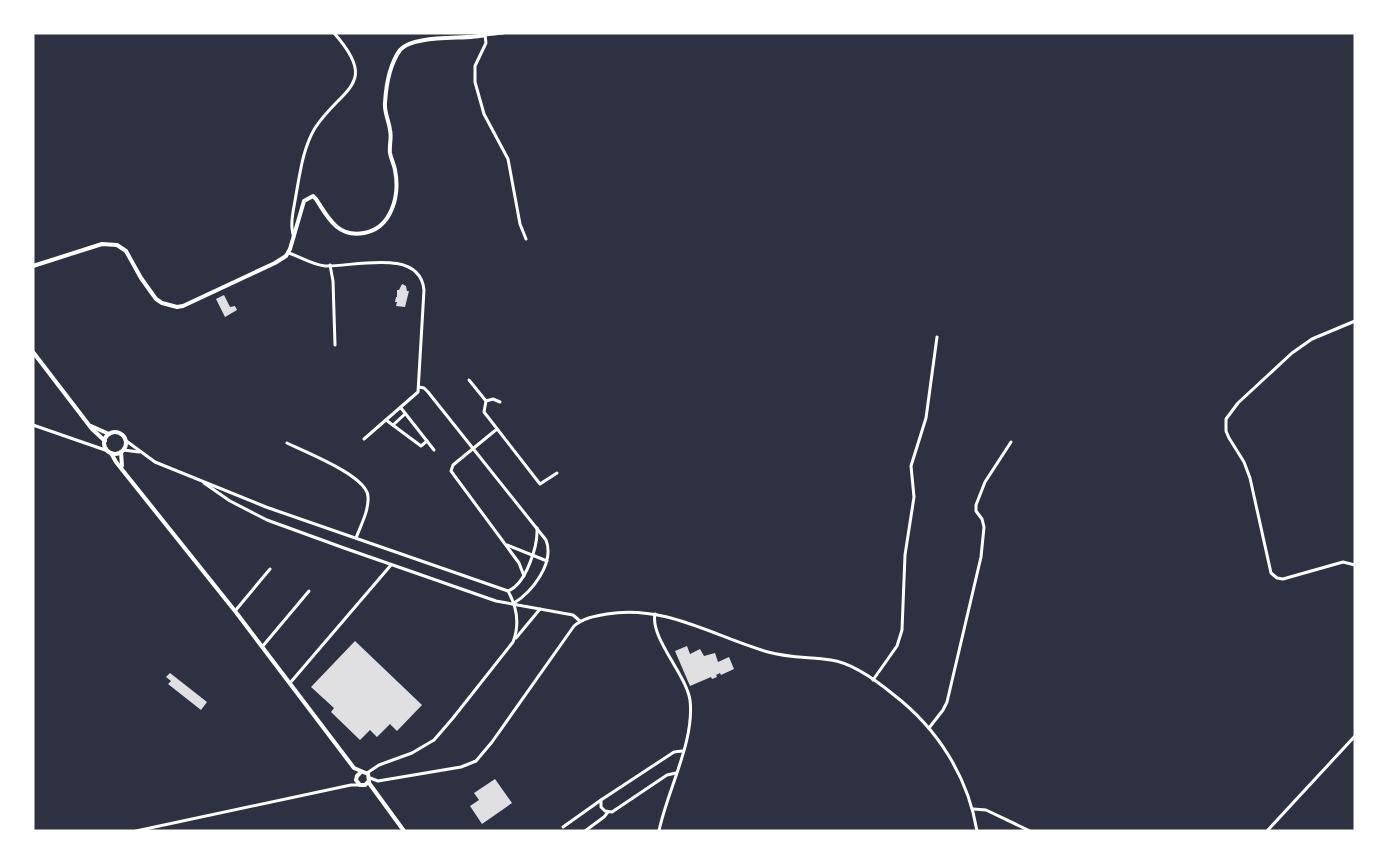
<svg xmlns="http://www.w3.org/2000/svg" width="1388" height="864" viewBox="0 0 1388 864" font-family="Inter,sans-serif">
<rect width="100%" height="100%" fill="#2d3142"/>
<!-- building -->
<g fill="#e0e0e3">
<path d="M402 284 406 286 407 291H409L405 307 396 306 397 302H395L396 297H397V290H399Z"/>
<path d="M224 295 230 307 235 306 237 310 225 317 216 299Z"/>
<path d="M355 641 422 705 397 731 390 724 377 737 370 730 360 740 331 712 334 708 311 687Z"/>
<path d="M687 646 690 654 700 649 704 656 715 653 718 662 729 657 734 669 721 675 720 673 716 675 717 677 712 679 711 677 690 686 675 651Z"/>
<path d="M170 673 207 702 201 710 168 684 171 681 166 677Z"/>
<path d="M495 779 512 803 482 824 470 806 479 800 474 793Z"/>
</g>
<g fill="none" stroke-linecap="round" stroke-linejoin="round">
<!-- minor -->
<g stroke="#fff" stroke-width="3">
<path d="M503 33 485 35 486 43 475 66V82L484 114 508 159 520 224 526 239"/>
<path d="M294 237C289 225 294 208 296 195 300 173 303 148 315 128 342 87 380 85 334 33"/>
<path d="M289 253C300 257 313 265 325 266 353 267 420 247 424 290L418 392 364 439"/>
<path d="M330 265 333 281 335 345"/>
<path d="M1355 321 1312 339 1292 353 1238 403 1226 419V431L1229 438 1244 462 1250 478 1271 573 1277 578 1283 579 1343 562 1355 565"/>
<path d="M469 380 486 401"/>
<path d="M419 387 424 388 428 392 546 540C555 563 532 592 514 603"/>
<path d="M500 402 493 399 486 401 484 412 540 484 557 473"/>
<path d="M401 408 434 450"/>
<path d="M386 420 421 446 427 441"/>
<path d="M33 425 108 451"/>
<path d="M393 425 405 414"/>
<path d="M497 429 453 465 451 471 519 563 524 576"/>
<path d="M125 440 155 462 266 507 508 591C517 607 520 624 513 642L453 718 434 740 412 753 379 765 367 773"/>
<path d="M287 443C305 452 368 476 368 497 369 510 361 525 356 538"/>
<path d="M123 450 139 452"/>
<path d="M204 483 230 501 267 520 344 548 496 601 573 615 580 621"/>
<path d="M507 545 547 561"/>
<path d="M508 591C526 584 538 546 537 528"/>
<path d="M235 611 270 569"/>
<path d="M655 614C650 638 686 674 690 700 695 741 667 791 659 831"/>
<path d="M516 638 540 609"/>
<path d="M262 647 309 591"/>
<path d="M873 680 897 646 902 630 905 555 914 497 911 466 926 418 937 337"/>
<path d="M290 683 391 565"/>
<path d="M929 728 943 710 947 702 981 557 984 527 982 519 976 511V505L985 482 1011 442"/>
<path d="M676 773 667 775 612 812 605 811 601 807V800L674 752 682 751"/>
<path d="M370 778 378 781 461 767 476 761 492 742 574 626C583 618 595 616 607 614 665 604 715 637 768 652 789 658 810 657 831 660 853 663 877 681 894 695 938 729 968 777 977 831"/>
<path d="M973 809 986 810 1030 831"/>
<path d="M563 827 601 800"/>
<path d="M136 831 351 785H360"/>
<path d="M585 831 604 817 608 812"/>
<path d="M1267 831 1355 736"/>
</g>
<!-- tertiary -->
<g stroke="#fff" stroke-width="4">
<path d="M33 266 102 244 117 245 126 251 141 278 156 299 162 303 177 307 183 306 275 263 286 256 290 249 304 201 313 196 316 199C328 218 338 238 364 233 392 228 400 195 395 170 394 164 391 159 390 153 389 145 392 137 390 130 389 121 384 112 385 103 386 86 390 64 400 50 413 34 467 40 485 35"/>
<path d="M33 352 92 429 105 441"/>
<path d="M91 426 109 434"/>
<circle cx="115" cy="443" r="11"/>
<path d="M121 452 122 466"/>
<path d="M111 453 116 462 235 611 354 768 368 774 369 781 365 785H360L356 780 357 776 361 772"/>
<path d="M369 783 404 831"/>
</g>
</g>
<!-- border -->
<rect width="1388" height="864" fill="none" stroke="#ffffff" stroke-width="69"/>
</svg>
